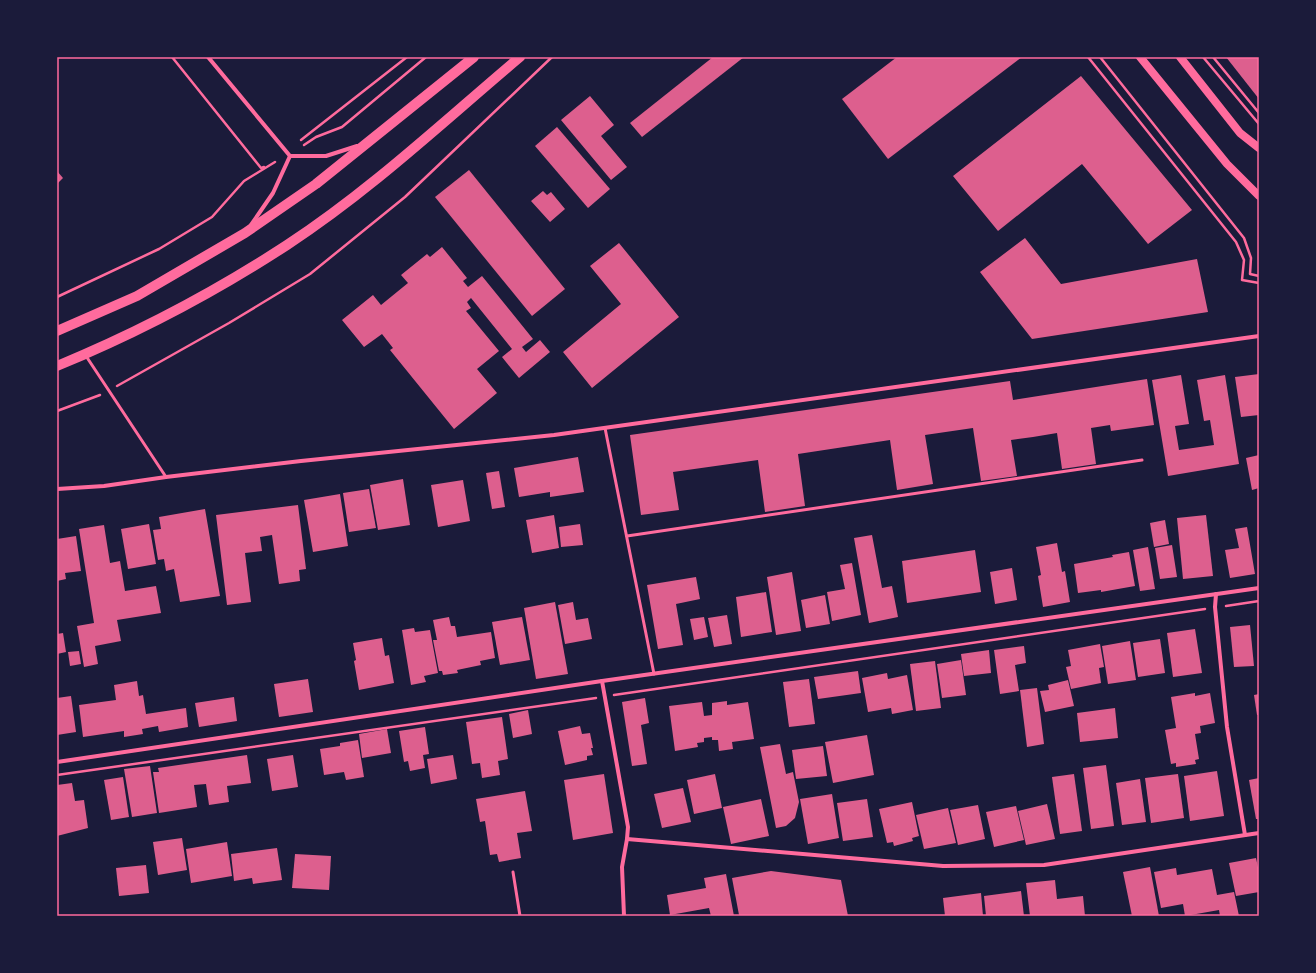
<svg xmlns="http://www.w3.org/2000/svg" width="1316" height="973" viewBox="0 0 1316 973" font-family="Inter,sans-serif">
<rect width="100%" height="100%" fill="#1b1b3a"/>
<!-- building -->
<g fill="#dd5f8e">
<path d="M713 57H744L642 137 630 123Z"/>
<path d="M897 57H1022L888 159 842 99Z"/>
<path d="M1226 57H1259V99Z"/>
<path d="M1081 76 1192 210 1148 244 1082 164 998 231 953 176Z"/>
<path d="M590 96 614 125 601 136 627 167 611 180 561 120Z"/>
<path d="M557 127 610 189 588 208 535 146Z"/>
<path d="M469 170 565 289 532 316 435 197Z"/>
<path d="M57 171 63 178 57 184Z"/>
<path d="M543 191 547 195 551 192 565 209 550 222 531 201Z"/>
<path d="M1025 238 1061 284 1197 259 1208 312 1032 339 980 272Z"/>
<path d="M619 243 679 317 592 388 563 352 621 304 590 266Z"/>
<path d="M442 247 467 278 463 281 468 287 482 276 533 339 522 347 526 352 540 340 550 352 519 378 502 357 512 349 471 298 467 302 471 308 466 311 499 351 477 369 497 393 454 429 390 350 393 348 382 334 364 347 342 320 373 295 381 305 408 283 401 275 427 254 430 257Z"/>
<path d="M1259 374V415L1241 417 1235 377Z"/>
<path d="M1181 375 1189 424 1175 426 1179 450 1214 445 1210 420 1204 421 1197 380 1225 375 1239 464 1168 476 1152 380Z"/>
<path d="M1147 379 1154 425 1111 431 1110 425 1091 428 1096 464 1062 469 1057 433 1033 437 1011 440 1017 476 981 481 973 428 925 435 933 484 897 490 890 440 798 454 805 506 765 512 758 460 673 472 679 510 641 515 630 435 1010 381 1013 400Z"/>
<path d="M1259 455V488L1252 490 1246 458Z"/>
<path d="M578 457 584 492 550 497V492L519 497 514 468Z"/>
<path d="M499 471 505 507 492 509 486 473Z"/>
<path d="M403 479 410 525 378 530 370 485Z"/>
<path d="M463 480 470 521 438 527 431 485Z"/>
<path d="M369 489 376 528 349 532 343 493Z"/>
<path d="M340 494 348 546 313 552 304 500Z"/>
<path d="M298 505 306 569 299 570 300 581 279 584 272 535 260 537 262 551 245 553 251 602 227 605 216 515Z"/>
<path d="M205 509 220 596 180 602 174 569 166 571 164 559 158 560 153 530 161 529 159 517Z"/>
<path d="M554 515 559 548 532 553 526 520Z"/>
<path d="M1206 515 1213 576 1183 579 1177 518Z"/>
<path d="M1165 520 1169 544 1154 547 1150 523Z"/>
<path d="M149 524 156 564 128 569 121 529Z"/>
<path d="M580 524 583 545 561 547 559 527Z"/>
<path d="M104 525 110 563 120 561 125 591 156 586 161 613 117 620 121 641 95 646 98 664 84 667 77 626 94 623 79 529Z"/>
<path d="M1247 527 1255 574 1230 578 1225 550 1239 548 1235 529Z"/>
<path d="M872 535 882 588 892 586 898 617 869 623 854 538Z"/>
<path d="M76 536 81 571 65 573 66 579 57 581V539Z"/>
<path d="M1057 543 1062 572 1065 571 1070 602 1043 607 1038 576 1041 575 1036 547Z"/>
<path d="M1172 545 1177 577 1160 579 1155 548Z"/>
<path d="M1148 547 1155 589 1140 591 1133 550Z"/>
<path d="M975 550 981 592 907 603 902 561Z"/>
<path d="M1129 552 1135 586 1101 592V590L1078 593 1074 564 1113 557 1112 555Z"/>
<path d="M852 563 861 615 832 621 827 592 845 589 840 565Z"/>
<path d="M1012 568 1017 600 995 604 990 572Z"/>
<path d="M792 572 801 631 776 635 767 577Z"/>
<path d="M696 577 700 599 676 604 683 645 658 649 647 585Z"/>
<path d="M766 592 772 632 741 637 736 597Z"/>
<path d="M825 595 830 624 806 628 801 600Z"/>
<path d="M555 602 568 674 536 679 524 608Z"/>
<path d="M573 602 576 620 588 618 592 639 565 644 558 605Z"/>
<path d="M727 615 732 644 714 647 708 618Z"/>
<path d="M449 617 451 626H455L457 637 491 632 495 658 480 661 481 665 457 670 458 673 443 675 442 671H439L433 640H437L433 620Z"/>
<path d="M522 617 530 660 500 665 492 622Z"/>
<path d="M704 617 708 637 694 640 690 619Z"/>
<path d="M1250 625 1254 666 1234 667 1230 627Z"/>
<path d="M414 628 415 632 430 630 438 673 424 676 426 682 411 685 402 630Z"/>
<path d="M1195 629 1202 673 1173 677 1167 633Z"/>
<path d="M63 633 66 652 57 654V634Z"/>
<path d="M382 638 385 656 389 655 394 683 359 690 354 661 356 660 353 643Z"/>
<path d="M1160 639 1165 673 1138 677 1133 643Z"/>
<path d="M1130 641 1136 680 1108 684 1102 646Z"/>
<path d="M1100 644 1104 667 1099 668 1101 683 1071 689 1066 667 1071 666 1068 650Z"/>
<path d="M1024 646 1026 663 1015 665 1019 691 1000 694 994 650Z"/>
<path d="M989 650 991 673 964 676 961 654Z"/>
<path d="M79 651 81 664 70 666 68 652Z"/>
<path d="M961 660 966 695 942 698 937 664Z"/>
<path d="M935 661 941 708 916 711 910 664Z"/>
<path d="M858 671 861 693 818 699 814 677Z"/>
<path d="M887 673 888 679 907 675 913 710 892 714 891 708 868 712 862 678Z"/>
<path d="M308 679 313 712 279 717 274 684Z"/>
<path d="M809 679 815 724 789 727 783 682Z"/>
<path d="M1068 680 1074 706 1045 712 1040 691 1049 690 1048 685Z"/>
<path d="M137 681 139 696 143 695 146 714 186 708 188 727 159 732 158 726 142 729 143 734 124 737V731L83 737 79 705 116 700 114 685Z"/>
<path d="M1037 688 1044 744 1027 747 1020 690Z"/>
<path d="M1195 693V696L1210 693 1215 723 1200 726 1201 733 1195 734 1199 759 1195 760 1196 764 1176 767V763L1171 764 1165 730 1176 728 1171 697Z"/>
<path d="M1259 694V715H1257L1254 695Z"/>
<path d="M71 696 76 732 57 735V698Z"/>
<path d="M234 697 237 721 199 727 195 703Z"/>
<path d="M645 698 649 723 641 725 647 764 632 766 622 702Z"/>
<path d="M727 701V705L748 702 754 739 732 742 733 749 719 751 718 740H712V737L704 738V742L697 743 698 747 675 751 669 706 702 702 704 716 712 715V703Z"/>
<path d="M1115 708 1118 738 1080 742 1077 713Z"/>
<path d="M528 710 532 734 513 738 509 714Z"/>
<path d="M502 717 508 759 498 761 500 775 482 778 480 763 472 764 466 722Z"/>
<path d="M580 726 582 734 590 733 593 748H591L593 755 587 756V760L565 765 558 731Z"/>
<path d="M425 727 429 754 423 755 425 768 410 771 408 761 404 762 399 731Z"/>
<path d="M387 729 391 753 362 758 359 734Z"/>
<path d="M867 735 874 775 833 783 825 742Z"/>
<path d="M358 740 364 777 346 780 344 772 324 775 320 749 340 746V743Z"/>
<path d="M780 744 786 774 793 772 799 802 795 818 786 826 776 828 760 747Z"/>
<path d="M823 746 827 776 796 779 792 750Z"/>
<path d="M247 755 251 783 227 786 229 802 209 805 206 784 194 785 197 807 159 813 153 772H159L158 768Z"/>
<path d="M293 755 298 787 272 791 267 759Z"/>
<path d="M453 755 457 779 431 784 427 759Z"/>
<path d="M1106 765 1114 826 1091 829 1083 768Z"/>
<path d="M150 766 157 813 132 817 124 769Z"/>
<path d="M1217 771 1224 816 1190 821 1184 776Z"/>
<path d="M604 774 613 833 573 840 564 780Z"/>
<path d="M715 774 722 808 694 814 687 780Z"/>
<path d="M1074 774 1082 831 1060 834 1052 777Z"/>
<path d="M1178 774 1184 818 1151 823 1145 778Z"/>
<path d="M123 777 129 817 111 820 104 780Z"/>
<path d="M1259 778V819H1256L1249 780Z"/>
<path d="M1140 779 1146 822 1122 825 1116 783Z"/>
<path d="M72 783 75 801 84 800 88 828 57 836V785Z"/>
<path d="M683 788 691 822 662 828 654 794Z"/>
<path d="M525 791 532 831 517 833 521 858 499 862 497 854 490 855 485 821 480 822 476 799Z"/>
<path d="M832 794 839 838 808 844 800 799Z"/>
<path d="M761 799 769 836 731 844 723 807Z"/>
<path d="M867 799 873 837 843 841 837 803Z"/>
<path d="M912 802 919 836 912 838 913 841 894 846 893 842 887 843 879 809Z"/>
<path d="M1047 804 1055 839 1026 845 1018 811Z"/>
<path d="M978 805 985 839 958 845 950 810Z"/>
<path d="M1016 806 1024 840 994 847 986 812Z"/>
<path d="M948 808 956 843 924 849 916 815Z"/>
<path d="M182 838 187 870 158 875 153 842Z"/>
<path d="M227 842 232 876 191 883 186 849Z"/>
<path d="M277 848 282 880 253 884 252 878 234 881 231 854Z"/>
<path d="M295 854 331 856 329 890 292 888Z"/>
<path d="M1256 858 1259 872V892L1236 896 1229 863Z"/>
<path d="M146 865 149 893 119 896 116 868Z"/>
<path d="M1150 867 1159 916H1132L1123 872Z"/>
<path d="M1176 868 1177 875 1212 869 1217 895 1234 892 1239 916H1220L1219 910 1185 916 1183 904 1161 908 1154 872Z"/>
<path d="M771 871 841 880 848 916 739 915 732 878Z"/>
<path d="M726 874 734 916H711L709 908 670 915 667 895 706 888 704 878Z"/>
<path d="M1055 880 1057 899 1083 896 1085 916H1030L1026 883Z"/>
<path d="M1021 891 1024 916H986L984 896Z"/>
<path d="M981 893 983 916H945L943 898Z"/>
</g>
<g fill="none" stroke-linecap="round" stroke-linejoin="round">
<!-- path -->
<g stroke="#ff6b9d" stroke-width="2.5">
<path d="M172 57 261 168 264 167"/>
<path d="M1088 57 1236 242 1244 260 1242 280 1259 283"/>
<path d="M1100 57 1244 238 1251 258 1250 274 1259 276"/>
<path d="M1203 57 1259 124"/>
<path d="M1213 57 1259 113"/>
<path d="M301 140 407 57"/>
<path d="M304 145 316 137 342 127 426 57"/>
<path d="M57 297 159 249 212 217 244 181 275 162"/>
<path d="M117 386 229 323 310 274 405 197 552 57"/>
<path d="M57 411 100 395"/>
<path d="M1226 606 1259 601"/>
<path d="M614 695 1205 609"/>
<path d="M57 775 596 698"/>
</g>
<!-- service -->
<g stroke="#ff6b9d" stroke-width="3">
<path d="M86 356 166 477"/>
<path d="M605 428 654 674"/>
<path d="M627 536 1142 460"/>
<path d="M513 872 520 916"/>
</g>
<!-- minor -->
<g stroke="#ff6b9d" stroke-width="4">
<path d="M208 57 290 156H326L357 146"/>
<path d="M251 225 273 193 290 156"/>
<path d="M57 489 104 486 166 477 301 461 554 435 1259 336"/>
<path d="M1216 594 1215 607 1227 727 1245 835"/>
<path d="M602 681 628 827 627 839 622 867 624 916"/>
<path d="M57 762 602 681 1259 588"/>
<path d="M627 839 943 866 1044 865 1259 833"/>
</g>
<!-- secondary -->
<g stroke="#ff6b9d" stroke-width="8">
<path d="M1140 57 1227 164 1259 196"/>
<path d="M1180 57 1240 133 1259 148"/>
</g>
<!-- primary -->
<g stroke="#ff6b9d" stroke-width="10">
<path d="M57 331 137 296 245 233 316 184 474 57"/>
<path d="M57 366C137 333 215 292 287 245 371 190 444 121 520 57"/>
</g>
</g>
<!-- border -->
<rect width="1316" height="973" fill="none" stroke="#1b1b3a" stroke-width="116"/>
<rect x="58" y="58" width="1200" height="857" fill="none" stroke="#ff6b9d" stroke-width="1.5"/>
</svg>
